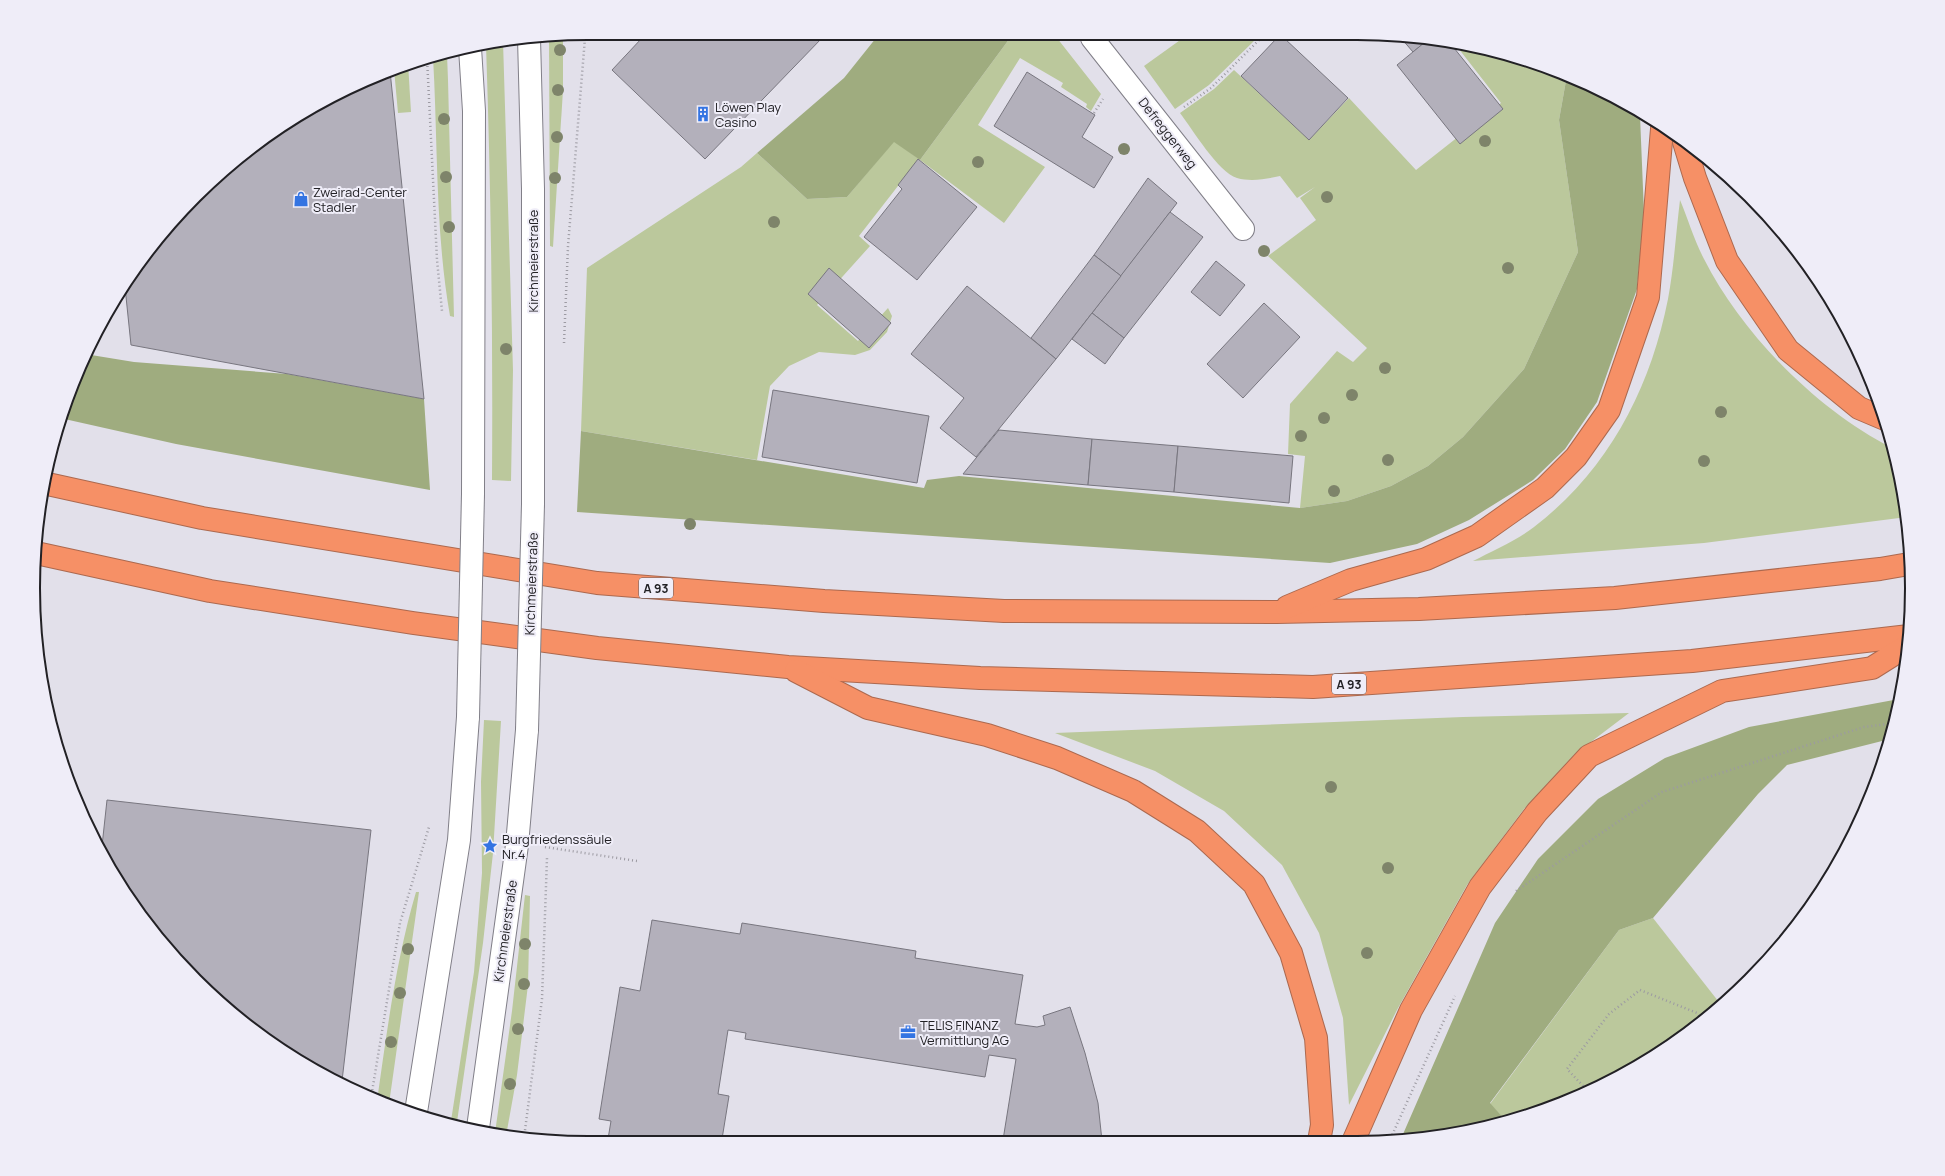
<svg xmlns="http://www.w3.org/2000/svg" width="1945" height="1176" viewBox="0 0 1945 1176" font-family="Manrope,sans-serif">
<rect width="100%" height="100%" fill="#e2e0ea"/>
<!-- green -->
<g fill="#bbc89c">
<path d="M549 38H563V90L553 247 550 246Z"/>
<path d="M1010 38H1057L1101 94 1091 111 1086 107 1087 104 1061 87 1063 83 1020 58 978 125 1045 167 1004 223 920 160Z"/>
<path d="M1183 38H1255L1256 39 1209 85 1175 109 1144 66Z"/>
<path d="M503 41 513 370 511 481 492 480C493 335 491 190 486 45Z"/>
<path d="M1455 44 1567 75 1559 120 1578 252 1524 369 1463 437 1428 466 1391 486 1347 501 1300 508 1305 456 1288 454 1290 404 1337 351 1353 362 1367 348 1268 256 1316 220 1300 198 1315 187 1297 198 1280 176C1267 179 1251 182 1237 178 1218 172 1193 130 1180 113L1214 89 1234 70 1309 140 1349 98 1416 170 1501 103Z"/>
<path d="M447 54 448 80 454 317 450 316C435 231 438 143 433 57Z"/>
<path d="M408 63 411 112 398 113 394 69Z"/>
<path d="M894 141 919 159 859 236 870 246 817 305 858 341 888 308 892 316 887 332 870 350 855 355 819 352 789 366 770 386 757 460 581 431 587 268 741 167 757 153 807 199 847 197Z"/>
<path d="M1680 200C1688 219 1694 240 1704 259 1742 334 1817 410 1892 448L1907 517 1704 543 1473 561C1492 551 1517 540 1534 527 1608 470 1650 390 1668 299 1674 267 1676 232 1680 200Z"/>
<path d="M1629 713 1575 754 1524 809 1467 885 1398 1008 1349 1105 1343 1018 1319 933 1282 865 1224 811 1155 771 1055 733 1463 717Z"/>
<path d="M484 720 501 721 493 853 483 943 457 1122 451 1121 474 972 482 873 481 782Z"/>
<path d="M416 892H419L389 1104 377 1101C387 1031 396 960 416 892Z"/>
<path d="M525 895 530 896 528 985 517 1075 506 1136 495 1133 512 1011Z"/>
<path d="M1653 918 1722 1006 1634 1069 1507 1122 1490 1104 1619 930Z"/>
</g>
<!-- forest -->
<g fill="#9fac7f">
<path d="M876 38H1010L920 160 894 142 847 197 807 199 757 153 844 78Z"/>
<path d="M1567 75 1640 116 1644 213 1637 289 1597 402 1565 449 1533 480 1469 520 1417 544 1330 563 577 512 581 431 924 488 927 480 959 476 1300 508 1347 501 1391 486 1428 466 1463 437 1524 369 1578 252 1559 120Z"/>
<path d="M85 354 134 362 287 374 424 399 430 490 176 444 60 418Z"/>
<path d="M1899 699 1890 739 1787 765 1758 794 1653 918 1619 930 1490 1103 1507 1122 1501 1124 1400 1141 1495 923 1538 859 1598 799 1665 758 1749 727Z"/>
</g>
<!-- building -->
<g fill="#b3b0bb" stroke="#78767f">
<path d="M642 38H822L705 159 612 70Z"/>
<path d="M1277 38H1284L1348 98 1309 140 1241 76Z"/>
<path d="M1401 38H1430L1413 52Z"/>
<path d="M1430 38 1450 43 1503 109 1460 144 1397 65Z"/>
<path d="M390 71 424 399 131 345 125 287 148 250 250 148 342 90Z"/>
<path d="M1027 72 1095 115 1082 137 1113 157 1094 188 994 126Z"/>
<path d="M918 159 977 207 917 280 864 237 902 189 898 185Z"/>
<path d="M1148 178 1177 203 1121 276 1094 255Z"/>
<path d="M1170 212 1203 237 1124 338 1092 313Z"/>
<path d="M1094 255 1121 276 1056 359 1031 338Z"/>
<path d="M1216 261 1245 285 1220 316 1191 292Z"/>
<path d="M829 268 891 323 869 348 808 294Z"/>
<path d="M967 286 1056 359 976 457 940 428 964 398 911 354Z"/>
<path d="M1264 303 1300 337 1243 398 1207 364Z"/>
<path d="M1092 313 1124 338 1105 364 1072 339Z"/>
<path d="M773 390 929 416 917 483 762 457Z"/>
<path d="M999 430 1092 439 1088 485 963 474Z"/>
<path d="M1092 439 1178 446 1174 492 1088 485Z"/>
<path d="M1178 446 1293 456 1289 503 1174 492Z"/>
<path d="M107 800 371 830 342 1081 250 1028 195 980 127 897 102 846Z"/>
<path d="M652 920 740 934 742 923 916 951 915 958 1023 975 1015 1024 1037 1027 1045 1025 1043 1016 1070 1007 1085 1053 1098 1103 1102 1141 1003 1140 1016 1059 989 1055 985 1077 745 1039 746 1033 728 1030 718 1094 729 1096 722 1139H608L611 1121 599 1119 620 987 640 991Z"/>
</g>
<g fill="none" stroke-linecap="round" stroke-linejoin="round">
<!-- street casing -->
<g stroke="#817f88" stroke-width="24">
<path id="street" d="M1092 38 1243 229"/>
</g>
<!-- secondary casing -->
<g stroke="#817f88" stroke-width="24">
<g id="secondary">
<path d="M529 38 533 189V504"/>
<path d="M470 48 474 111 473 494"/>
<path d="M416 1112 459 840 468 717"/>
<path d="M478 1128 517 845 527 730"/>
</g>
</g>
<!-- highway casing -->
<g stroke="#ac694f" stroke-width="24">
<g id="highway">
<path d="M1684 142 1695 178 1727 261 1788 350 1859 408 1885 419"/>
<path d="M43 483 202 518 597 583 824 601 1004 611 1277 612 1419 609 1615 598 1880 569 1909 564"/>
<path d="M36 553 210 591 413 623 597 648 788 667 980 678 1313 687 1692 661 1909 636"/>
<path d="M1287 607 1351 580 1426 559 1477 536 1545 488 1576 457 1609 410 1648 297 1662 129"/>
<path d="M796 671 868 708 987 735 1057 758 1133 791 1197 831 1254 884 1291 953 1316 1038 1322 1125 1319 1141"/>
<path d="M1353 1142 1411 1010 1480 887 1537 812 1589 756 1722 691 1872 668 1907 646"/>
</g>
</g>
<!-- path -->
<g stroke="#9c9aa2" stroke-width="2.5" stroke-dasharray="1 3" stroke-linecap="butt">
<path d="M427 58 437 260 442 311"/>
<path d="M1184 107 1211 88 1261 38"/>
<path d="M1094 113 1103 99"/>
<path d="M564 343 568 246 585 38"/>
<path d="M545 847 637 861"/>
<path d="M1516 891 1662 792 1864 727 1895 723"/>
<path d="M1586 1089 1567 1069 1609 1014 1640 990 1697 1013 1702 1020"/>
<path d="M371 1098 400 923 429 827"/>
<path d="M524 1138 542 999 547 858"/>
<path d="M1389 1142 1455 996"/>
</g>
<!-- street -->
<use href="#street" stroke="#fff" stroke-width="22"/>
<!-- secondary -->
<use href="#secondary" stroke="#fff" stroke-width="22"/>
<!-- highway -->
<use href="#highway" stroke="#f69066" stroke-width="22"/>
<!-- secondary-bridge casing -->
<g stroke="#817f88" stroke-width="24" stroke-linecap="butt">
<g id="secondary-bridge">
<path d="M468 717 473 494"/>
<path d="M527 730 533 504"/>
</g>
</g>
<!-- secondary-bridge -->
<use href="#secondary-bridge" stroke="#fff" stroke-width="22"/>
</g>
<!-- trees -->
<g fill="#7e846a">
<circle cx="560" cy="50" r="6"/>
<circle cx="558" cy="90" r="6"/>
<circle cx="444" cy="119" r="6"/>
<circle cx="557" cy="137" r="6"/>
<circle cx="1485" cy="141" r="6"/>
<circle cx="1124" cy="149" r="6"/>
<circle cx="978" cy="162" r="6"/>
<circle cx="446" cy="177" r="6"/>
<circle cx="555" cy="178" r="6"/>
<circle cx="1327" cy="197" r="6"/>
<circle cx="774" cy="222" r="6"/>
<circle cx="449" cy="227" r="6"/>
<circle cx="1264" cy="251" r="6"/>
<circle cx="1508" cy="268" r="6"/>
<circle cx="506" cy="349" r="6"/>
<circle cx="1385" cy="368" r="6"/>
<circle cx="1352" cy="395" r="6"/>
<circle cx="1721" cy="412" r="6"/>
<circle cx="1324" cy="418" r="6"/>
<circle cx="1301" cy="436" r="6"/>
<circle cx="1388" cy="460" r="6"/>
<circle cx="1704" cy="461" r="6"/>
<circle cx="1334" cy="491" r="6"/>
<circle cx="690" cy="524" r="6"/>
<circle cx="1331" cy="787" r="6"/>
<circle cx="1388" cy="868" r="6"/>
<circle cx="525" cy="944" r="6"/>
<circle cx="408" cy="949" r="6"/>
<circle cx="1367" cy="953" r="6"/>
<circle cx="524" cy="984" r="6"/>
<circle cx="400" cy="993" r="6"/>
<circle cx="518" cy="1029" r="6"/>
<circle cx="391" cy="1042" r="6"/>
<circle cx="510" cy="1084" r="6"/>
</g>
<!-- icons -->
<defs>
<g id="building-bare" transform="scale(1.2)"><path d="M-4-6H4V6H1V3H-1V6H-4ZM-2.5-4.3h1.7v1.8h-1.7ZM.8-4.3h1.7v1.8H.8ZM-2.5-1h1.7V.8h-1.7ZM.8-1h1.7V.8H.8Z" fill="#3474e2" stroke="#efedf8" stroke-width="2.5" paint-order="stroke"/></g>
<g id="shop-bare" transform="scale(1.2)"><path d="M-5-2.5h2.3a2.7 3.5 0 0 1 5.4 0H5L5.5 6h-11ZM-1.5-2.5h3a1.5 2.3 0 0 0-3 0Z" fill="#3474e2" stroke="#efedf8" stroke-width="2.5" paint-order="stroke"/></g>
<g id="sight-bare" transform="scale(1.2)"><path d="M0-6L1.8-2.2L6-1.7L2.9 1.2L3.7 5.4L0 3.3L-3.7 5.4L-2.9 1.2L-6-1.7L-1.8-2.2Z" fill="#3474e2" stroke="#efedf8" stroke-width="2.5" paint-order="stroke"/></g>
<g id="office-bare" transform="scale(1.2)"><path d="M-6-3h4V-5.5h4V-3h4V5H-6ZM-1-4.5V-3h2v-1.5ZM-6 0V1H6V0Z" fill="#3474e2" stroke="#efedf8" stroke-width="2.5" paint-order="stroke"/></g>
</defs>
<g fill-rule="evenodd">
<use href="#building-bare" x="703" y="114"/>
<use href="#shop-bare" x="301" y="199"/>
<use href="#sight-bare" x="490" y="846"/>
<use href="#office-bare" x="908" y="1032"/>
</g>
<g text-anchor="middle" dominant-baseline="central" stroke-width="4" stroke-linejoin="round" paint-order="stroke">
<!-- shield labels -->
<g fill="#efedf8" stroke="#605e64" stroke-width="1">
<rect x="639" y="578" width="34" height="20" rx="3"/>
<rect x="1332" y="674" width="34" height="20" rx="3"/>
</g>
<g font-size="12" font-weight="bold" fill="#222125">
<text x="656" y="588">A 93</text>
<text x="1349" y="684">A 93</text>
</g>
<!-- poi labels -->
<g font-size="13" fill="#222125" stroke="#efedf8" text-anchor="start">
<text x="715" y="107">Löwen Play<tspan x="715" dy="15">Casino</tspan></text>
<text x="313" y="192">Zweirad-Center<tspan x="313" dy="15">Stadler</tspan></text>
<text x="502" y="839">Burgfriedenssäule<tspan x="502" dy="15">Nr.4</tspan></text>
<text x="920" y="1025">TELIS FINANZ<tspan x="920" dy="15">Vermittlung AG</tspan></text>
</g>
<!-- street labels -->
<g font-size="13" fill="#222125" stroke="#efedf8">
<text transform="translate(1168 133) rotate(52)">Defreggerweg</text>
<text transform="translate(533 261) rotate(-90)">Kirchmeierstraße</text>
<text transform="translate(531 584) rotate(-88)">Kirchmeierstraße</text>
<text transform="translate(505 931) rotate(-82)">Kirchmeierstraße</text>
</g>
</g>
<!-- crop -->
<path d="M0 0H1945V1176H0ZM588 40H1357A548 548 0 0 1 1905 588V588A548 548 0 0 1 1357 1136H588A548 548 0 0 1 40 588V588A548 548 0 0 1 588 40Z" fill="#efedf8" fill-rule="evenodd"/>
<path fill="none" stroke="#222125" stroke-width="2" d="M588 40H1357A548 548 0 0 1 1905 588V588A548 548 0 0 1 1357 1136H588A548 548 0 0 1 40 588V588A548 548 0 0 1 588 40Z"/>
</svg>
